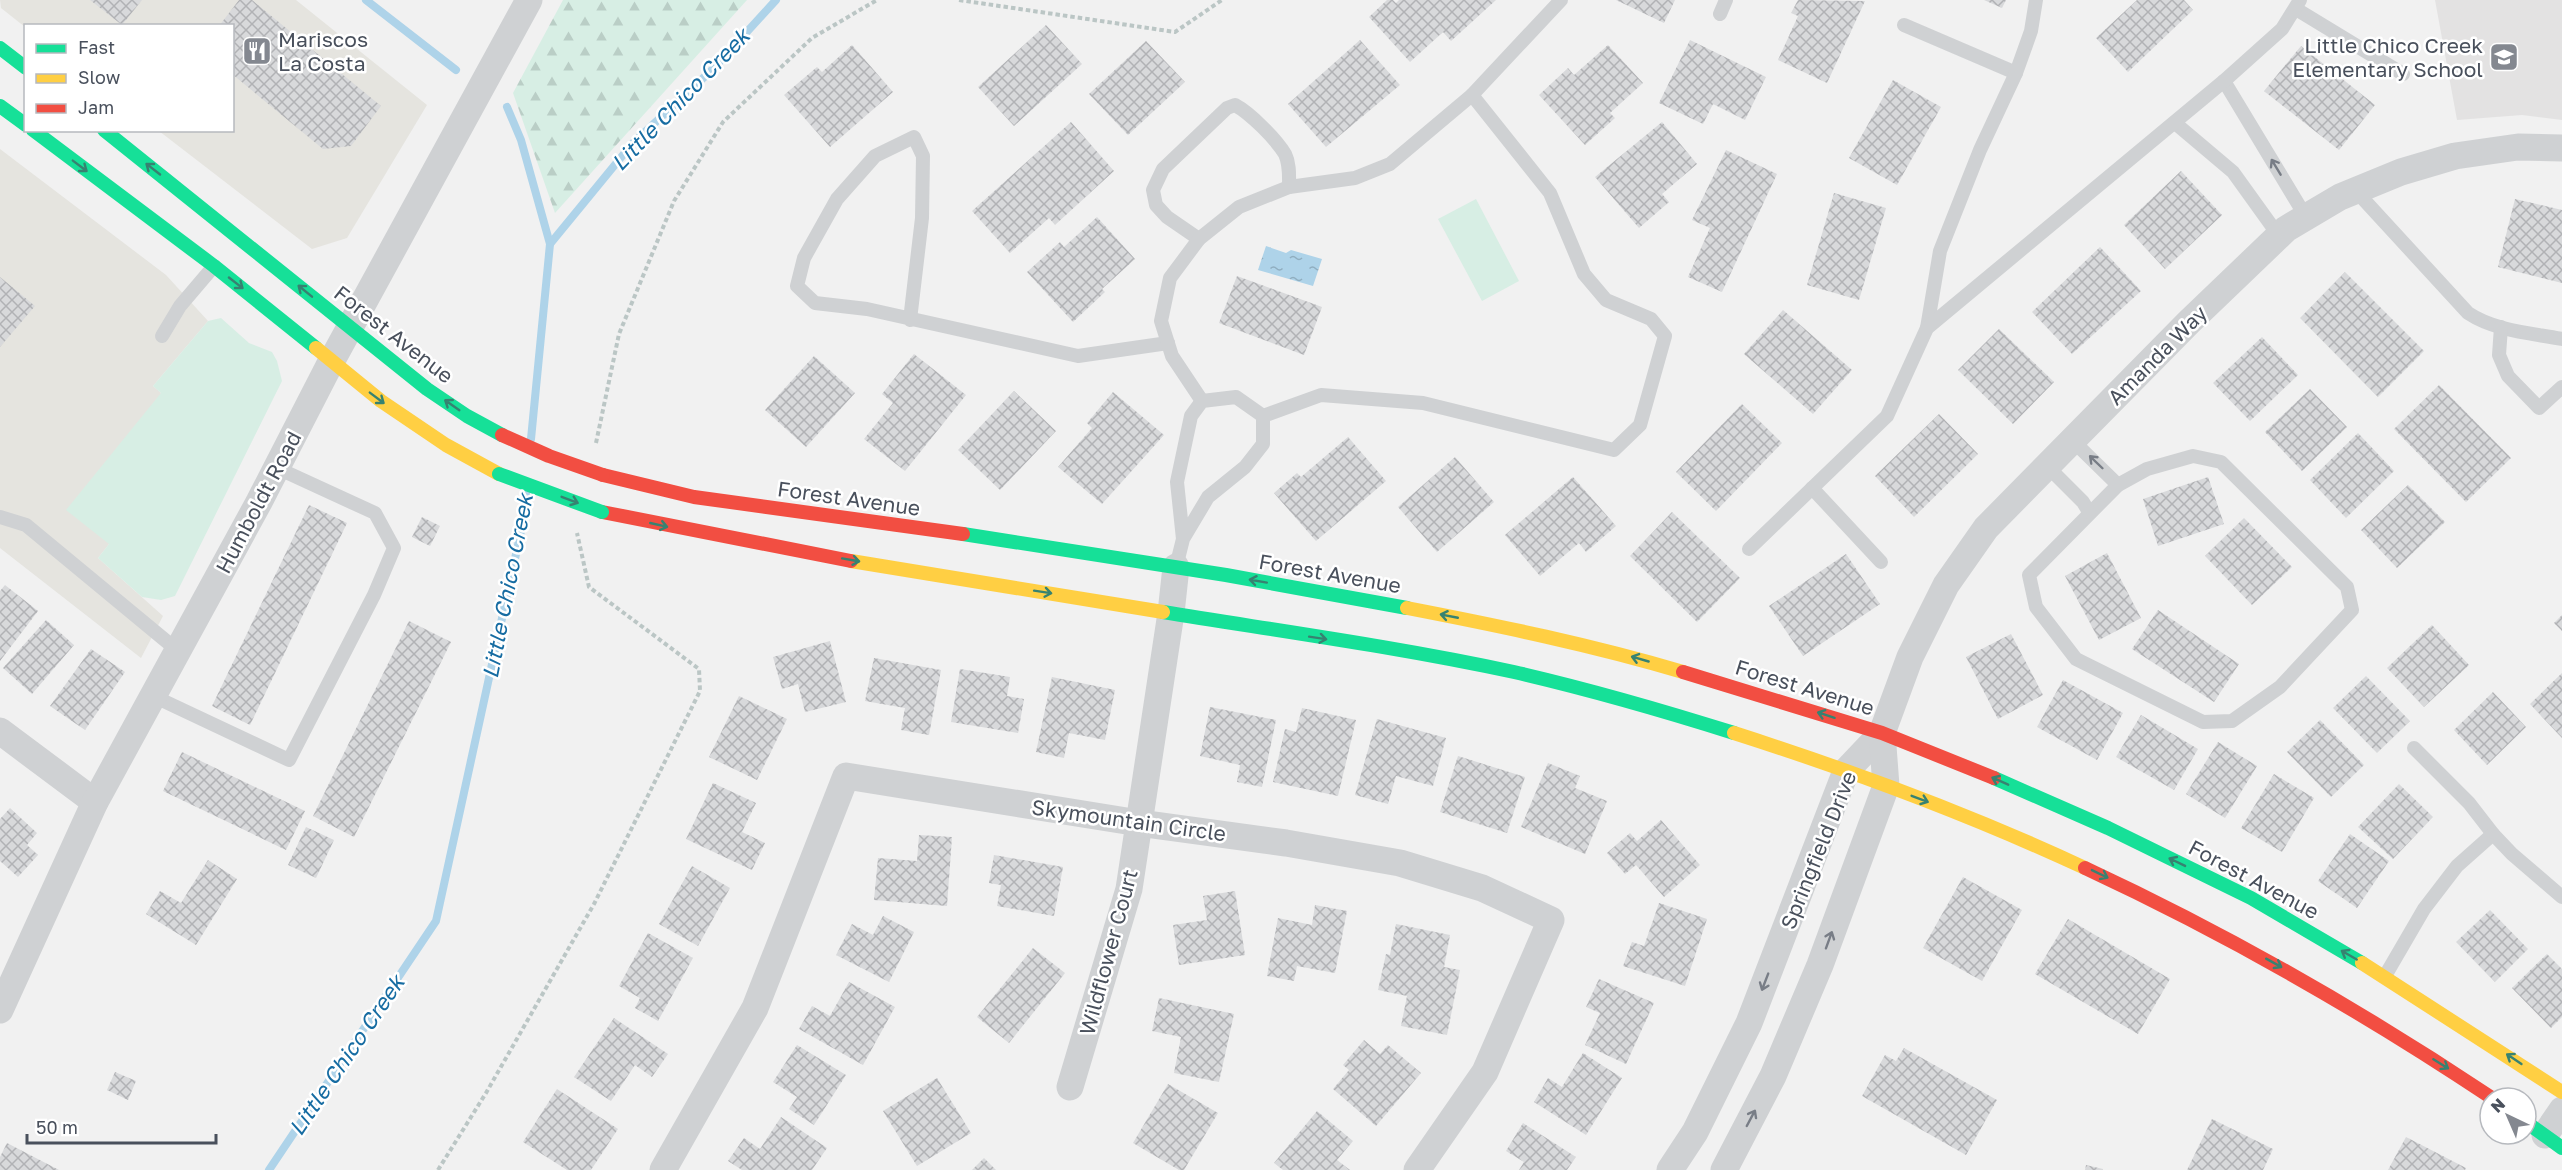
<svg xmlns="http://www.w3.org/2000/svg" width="2562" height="1170" viewBox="0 0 2562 1170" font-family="'Golos Text',sans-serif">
<defs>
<pattern id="forest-firs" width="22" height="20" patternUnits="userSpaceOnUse" patternTransform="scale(1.5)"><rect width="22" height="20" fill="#d7eee4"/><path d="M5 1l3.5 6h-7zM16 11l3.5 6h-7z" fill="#bacec6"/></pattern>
<pattern id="water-ripples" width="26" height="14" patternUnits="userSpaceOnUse" patternTransform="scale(1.5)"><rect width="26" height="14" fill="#aed3e9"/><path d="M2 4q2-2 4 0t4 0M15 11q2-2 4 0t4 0" fill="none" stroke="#90aec0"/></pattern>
<pattern id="building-cross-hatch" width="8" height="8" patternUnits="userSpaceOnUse" patternTransform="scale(1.5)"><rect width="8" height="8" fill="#d8d9db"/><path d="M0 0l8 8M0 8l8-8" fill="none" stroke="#b1b2b5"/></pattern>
</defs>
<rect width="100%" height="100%" fill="#f1f1f1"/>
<!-- commercial -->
<g fill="#e5e4df">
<path d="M0 0H296L427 105 347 238 312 249 159 131 232 130V26L25 27 1 8Z"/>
<path d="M0 149 166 275 208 321 153 386 161 393 109 544 98 558 163 616 141 658 0 548Z"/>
</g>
<!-- education -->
<path fill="#e3e2e2" d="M2435 0H2562V120L2522 115 2457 120Z"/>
<!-- green -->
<g fill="#d7eee4">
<path d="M1476 199 1519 281 1482 301 1438 219Z"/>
<path d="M221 318 249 343 272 352 277 361 282 381 175 596 161 600 142 597 98 558 109 544 66 510 161 393 153 386 208 321Z"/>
</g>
<!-- forest -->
<path fill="url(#forest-firs)" d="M563 0H747L555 213 513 93Z"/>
<!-- water -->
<path fill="url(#water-ripples)" d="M1266 246 1286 253 1291 250 1322 259 1313 286 1258 270Z"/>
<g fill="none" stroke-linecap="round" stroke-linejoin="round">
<!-- stream -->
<g stroke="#aed3e9" stroke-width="8">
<path d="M366 0 456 70"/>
<path d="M507 107 521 140 550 244"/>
<path d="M531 439 550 244 632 144 714 68 776 0"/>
<path d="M269 1170 436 921 523 522 526 493"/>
</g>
</g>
<!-- building -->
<g fill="url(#building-cross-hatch)">
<path d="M90 0H142L122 25Z"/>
<path d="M239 0H252L381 106 351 146 323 149 232 74V26H219Z"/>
<path d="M1387 0H1393L1396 3 1399 0H1496L1451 41 1443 32 1410 62 1369 17Z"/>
<path d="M1616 0H1675L1664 23Z"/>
<path d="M1798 0 1865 1 1827 83 1778 60 1798 16 1791 13Z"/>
<path d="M1984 0H2006L2002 8Z"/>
<path d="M2137 0H2184L2193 10 2128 72 2096 38Z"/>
<path d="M1046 25 1082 64 1014 126 978 87Z"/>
<path d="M1360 40 1400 85 1326 147 1288 104Z"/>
<path d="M1690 40 1766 77 1745 120 1713 104 1703 124 1659 103Z"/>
<path d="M1146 41 1185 82 1128 135 1089 94Z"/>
<path d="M852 45 893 92 830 147 784 95 817 67 822 72Z"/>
<path d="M1608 45 1643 83 1610 113 1615 118 1585 145 1539 95 1568 68 1574 75Z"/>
<path d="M2301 46 2375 105 2339 150 2264 91Z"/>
<path d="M1893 80 1941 107 1897 185 1849 158Z"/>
<path d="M1071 122 1114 171 1055 225 1049 218 1010 253 972 211Z"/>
<path d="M1662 122 1697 164 1662 194 1669 202 1639 228 1595 177Z"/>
<path d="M1726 150 1777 174 1722 292 1688 277 1710 228 1692 220Z"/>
<path d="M2181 171 2222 215 2165 269 2124 225Z"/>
<path d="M1834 193 1886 208 1859 300 1807 285Z"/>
<path d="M2515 199 2562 210V283L2498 267Z"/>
<path d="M1097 217 1135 259 1102 289 1105 292 1073 322 1027 272 1060 242 1064 247Z"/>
<path d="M2100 247 2141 291 2072 354 2032 312Z"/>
<path d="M2345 272 2424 351 2378 397 2300 318Z"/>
<path d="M1237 276 1322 307 1304 355 1219 323Z"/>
<path d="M0 277 35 306 0 347Z"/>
<path d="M1783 310 1852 370 1813 414 1744 354Z"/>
<path d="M1999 329 2054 382 2013 424 1958 370Z"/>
<path d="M2262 337 2298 375 2250 421 2213 383Z"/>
<path d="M914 354 966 395 905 471 864 439 893 403 882 394Z"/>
<path d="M814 356 855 393 806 447 765 410Z"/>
<path d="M2439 385 2511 458 2466 502 2394 429Z"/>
<path d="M2310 389 2347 427 2302 471 2265 432Z"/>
<path d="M1014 391 1056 431 1000 490 958 450Z"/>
<path d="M1113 392 1164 435 1102 504 1058 467 1092 428 1087 423Z"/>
<path d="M1742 404 1782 443 1716 511 1676 472Z"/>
<path d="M1939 414 1978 454 1914 517 1875 476Z"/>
<path d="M2358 433 2394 471 2346 518 2310 480Z"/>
<path d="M1348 437 1386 481 1316 541 1274 493 1297 473 1301 477Z"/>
<path d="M1455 457 1494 502 1437 552 1398 507Z"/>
<path d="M1573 477 1616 526 1586 552 1579 543 1540 576 1505 535Z"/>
<path d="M2208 477 2224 524 2158 546 2143 499Z"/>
<path d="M2408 485 2445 522 2397 568 2361 530Z"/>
<path d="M309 505 347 523 250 725 212 706Z"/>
<path d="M1672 512 1740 578 1697 622 1630 556Z"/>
<path d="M422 517 440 526 430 546 412 537Z"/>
<path d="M2244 518 2292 567 2252 605 2205 556Z"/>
<path d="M2107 553 2141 618 2099 640 2065 576Z"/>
<path d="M1846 554 1880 604 1803 656 1769 606Z"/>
<path d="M5 585 38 611 0 661V591Z"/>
<path d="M2158 610 2239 664 2214 702 2132 649Z"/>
<path d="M2562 615V631L2554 623Z"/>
<path d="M46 620 74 645 32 694 3 668Z"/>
<path d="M409 621 451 642 354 837 313 816Z"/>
<path d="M2432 625 2469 665 2424 707 2387 668Z"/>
<path d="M2011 634 2043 695 1998 719 1966 657Z"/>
<path d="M830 641 846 702 805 712 798 684 782 689 773 657Z"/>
<path d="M91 649 125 672 85 730 50 706Z"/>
<path d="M874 658 941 670 929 735 901 730 905 708 865 701Z"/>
<path d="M960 669 1010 677 1007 696 1024 699 1018 733 951 722Z"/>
<path d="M2562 673V738L2530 704Z"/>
<path d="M2366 676 2410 721 2377 753 2333 708Z"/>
<path d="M1052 677 1115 690 1105 740 1069 733 1064 758 1036 752Z"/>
<path d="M2063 680 2123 713 2097 760 2037 727Z"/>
<path d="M2493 692 2526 727 2487 765 2454 730Z"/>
<path d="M739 696 787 719 757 780 709 757Z"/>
<path d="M1210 707 1276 720 1262 787 1237 782 1240 765 1200 756Z"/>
<path d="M1302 708 1356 720 1338 796 1273 782 1285 729 1296 732Z"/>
<path d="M2141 715 2198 749 2174 790 2116 757Z"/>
<path d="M1377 719 1446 738 1433 786 1396 776 1388 804 1355 795Z"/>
<path d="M2320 720 2364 765 2331 797 2287 752Z"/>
<path d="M2218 742 2257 766 2225 818 2186 794Z"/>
<path d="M182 752 305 811 286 850 163 791Z"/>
<path d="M1458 756 1525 777 1507 833 1440 812Z"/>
<path d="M1548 763 1580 776 1575 788 1607 801 1585 854 1521 827Z"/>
<path d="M2274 774 2314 798 2282 852 2241 828Z"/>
<path d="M713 783 756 803 742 832 765 843 752 870 686 839Z"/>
<path d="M2399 784 2433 817 2393 859 2358 827Z"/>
<path d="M10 808 37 833 27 845 38 855 18 877 0 861V819Z"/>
<path d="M1661 820 1700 865 1664 897 1636 865 1625 874 1607 853 1630 833 1637 841Z"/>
<path d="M306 827 334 840 316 878 288 865Z"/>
<path d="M2350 834 2389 861 2357 908 2318 881Z"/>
<path d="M919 835 952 837 947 906 874 900 878 858 917 861Z"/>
<path d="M994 855 1063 867 1054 916 997 906 1001 885 989 883Z"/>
<path d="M208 860 237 879 196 945 146 914 160 891 181 903Z"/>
<path d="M692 866 730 888 698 946 659 924Z"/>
<path d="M1963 877 2022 910 1982 981 1923 948Z"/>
<path d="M1235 891 1245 955 1179 965 1173 925 1207 920 1203 896Z"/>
<path d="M1659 903 1707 919 1685 986 1623 966 1632 942 1644 946Z"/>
<path d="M1315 905 1347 911 1335 973 1297 966 1294 981 1267 976 1278 918 1312 925Z"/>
<path d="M2490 910 2528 949 2495 982 2456 942Z"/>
<path d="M883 916 914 932 889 982 836 955 852 924 873 935Z"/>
<path d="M2068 919 2170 979 2138 1034 2035 974Z"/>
<path d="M1396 924 1450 935 1444 967 1460 970 1447 1035 1401 1026 1407 996 1378 990 1386 954 1390 955Z"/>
<path d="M648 933 693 958 658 1021 635 1008 640 998 619 986Z"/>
<path d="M1033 948 1065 973 1009 1043 977 1017Z"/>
<path d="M2547 954 2562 969V1017L2551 1028 2512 988Z"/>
<path d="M1599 979 1654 1003 1626 1064 1585 1045 1600 1013 1586 1007Z"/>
<path d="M849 982 895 1007 863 1065 799 1029 812 1006 830 1016Z"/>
<path d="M1159 998 1234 1014 1219 1082 1174 1073 1181 1037 1152 1031Z"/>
<path d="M614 1018 668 1054 652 1077 635 1065 611 1101 574 1077Z"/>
<path d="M1364 1040 1380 1054 1388 1045 1421 1073 1376 1126 1333 1089 1349 1070 1343 1065Z"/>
<path d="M797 1045 846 1075 814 1125 789 1109 797 1097 773 1082Z"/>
<path d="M1904 1048 1997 1100 1966 1155 1862 1096 1885 1055 1896 1061Z"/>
<path d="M1583 1053 1622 1078 1586 1135 1534 1102 1548 1078 1562 1087Z"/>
<path d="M115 1072 136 1081 128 1100 107 1090Z"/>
<path d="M937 1078 971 1133 917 1166 883 1111Z"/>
<path d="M1168 1084 1218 1113 1184 1170H1179L1133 1143Z"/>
<path d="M557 1089 618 1129 591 1170H567L523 1142Z"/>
<path d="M1317 1111 1353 1141 1337 1160 1350 1170H1283L1274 1163Z"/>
<path d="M781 1117 827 1148 812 1170H742L728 1161 744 1138 760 1149Z"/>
<path d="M2212 1119 2273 1149 2263 1170H2187Z"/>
<path d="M1523 1123 1576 1157 1567 1170H1519L1524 1162 1506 1151Z"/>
<path d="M2406 1137 2466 1168 2465 1170H2388Z"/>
<path d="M7 1143 59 1170H0V1157Z"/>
<path d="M984 1158 996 1170H972Z"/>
<path d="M2086 1165 2103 1169V1170H2085Z"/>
</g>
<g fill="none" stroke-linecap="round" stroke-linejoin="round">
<!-- path -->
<g stroke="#bbc6c5" stroke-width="4" stroke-dasharray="4.5 3" stroke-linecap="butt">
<path d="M959 0 1175 32 1222 0"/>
<path d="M596 443 619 334 674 201 723 122 812 38 877 0"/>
<path d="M438 1170 486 1093 594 904 700 691 699 669 589 587 577 533"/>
</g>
<!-- lane -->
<g stroke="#cfd1d3" stroke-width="14">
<path d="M2296 9 2403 74"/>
<path d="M1720 14 1726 0"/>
<path d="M1904 25 2016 73"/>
<path d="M2224 81 2306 217"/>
<path d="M2175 123 2233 172 2279 236"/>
<path d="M2355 190 2468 313C2495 331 2531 333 2562 339"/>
<path d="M1199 239 1167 217 1156 205 1153 190 1163 169 1227 108 1235 105C1250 113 1276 139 1285 154 1290 164 1289 176 1289 187"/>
<path d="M910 320 922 218 923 156 914 137 875 156 837 199 804 258 797 286 815 303 867 309 1078 356 1168 343"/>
<path d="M2501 327 2499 355 2508 376 2539 408 2562 387"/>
<path d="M1927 328 1940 251 1980 150 2016 73 2031 31 2036 0"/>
<path d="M162 336 180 306 214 266"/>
<path d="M1202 401 1172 356 1161 321 1170 278 1199 239 1239 207 1289 187 1355 178 1390 164 1472 95"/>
<path d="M1263 416 1321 395 1423 403 1614 450 1640 425 1665 336 1651 319 1606 300 1584 274 1550 193 1472 95 1561 0"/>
<path d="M2072 440 2118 485"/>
<path d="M2193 456 2221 462 2347 587 2352 610 2280 687 2232 721 2203 722 2076 659 2036 607 2029 575 2118 485 2147 469Z"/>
<path d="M2047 466 2083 502 2089 512"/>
<path d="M1812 488 1881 562"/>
<path d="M0 517 26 525 177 650"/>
<path d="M1749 549 1887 416 1927 328 2224 81 2282 29 2300 0"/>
<path d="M1176 567 1183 539 1208 497 1245 467 1263 444V416L1236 397 1202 401 1191 416 1177 482 1183 539"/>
<path d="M153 696 289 760 374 595 394 548 375 513 277 468"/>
<path d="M2414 748 2469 803 2493 834"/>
<path d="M2385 976 2424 909 2457 866 2493 834 2512 854 2562 897"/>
</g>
<!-- street -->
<g stroke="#cfd1d3" stroke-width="27">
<path d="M0 731 95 802"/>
<path d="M0 1010 95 802 259 502 331 362 529 0"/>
<path d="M1070 1087 1129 889 1171 613 1176 567"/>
<path d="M2545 1135 2562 1110"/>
<path d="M663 1170 755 1008 846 776 1139 823 1286 843 1400 863 1482 888 1551 920 1485 1072 1417 1170"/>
<path d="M1670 1170 1695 1132 1749 1023 1846 771 1882 733 1910 657 1946 585 1986 528 2189 322 2286 229 2340 197 2401 172 2455 156 2518 147 2562 148"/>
<path d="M1724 1170 1773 1076 1820 965 1886 786 1882 733"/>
</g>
<!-- fast -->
<g stroke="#16e098" stroke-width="14">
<path d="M0 48 26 68"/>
<path d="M0 106 26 125"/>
<path d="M33 130 214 266 316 348"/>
<path d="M104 130 427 389 467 416 502 435"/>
<path d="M963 534 1226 575 1407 608"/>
<path d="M1163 612C1280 631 1398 647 1514 672 1588 689 1661 710 1734 733"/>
<path d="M1994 778 2108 828 2251 898 2362 963"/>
<path d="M2526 1122 2562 1148"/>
</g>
<!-- slow -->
<g stroke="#ffcf43" stroke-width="14">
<path d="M316 348 381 401 446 445 499 474"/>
<path d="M851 561 1163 612"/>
<path d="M1407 608C1500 626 1592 645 1683 672"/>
<path d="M1734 733C1853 771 1971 815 2085 868"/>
<path d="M2362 963 2562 1092"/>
</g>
<!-- jam -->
<g stroke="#f24e42" stroke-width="14">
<path d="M603 475 694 497 963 534"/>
<path d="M602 512 851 561"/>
<path d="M1683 672 1882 733 1994 778"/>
<path d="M2085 868C2229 935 2360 1010 2492 1098"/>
</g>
<!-- fast-bridge -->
<path stroke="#16e098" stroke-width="14" d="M499 474 602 512"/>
<!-- jam-bridge -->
<path stroke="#f24e42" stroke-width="14" d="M502 435 549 456 603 475"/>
</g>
<!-- one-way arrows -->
<defs><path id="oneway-shaft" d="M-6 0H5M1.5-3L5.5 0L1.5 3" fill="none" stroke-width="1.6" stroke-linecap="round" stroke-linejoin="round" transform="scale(1.5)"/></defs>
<g stroke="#378271">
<use href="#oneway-shaft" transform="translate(80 166) rotate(37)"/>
<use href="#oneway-shaft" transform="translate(153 169) rotate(-142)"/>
<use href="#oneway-shaft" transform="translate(236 283) rotate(38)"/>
<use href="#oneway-shaft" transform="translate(305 291) rotate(-141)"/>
<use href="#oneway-shaft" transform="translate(377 398) rotate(37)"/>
<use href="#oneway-shaft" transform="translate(452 405) rotate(-145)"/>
<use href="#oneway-shaft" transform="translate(570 500) rotate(21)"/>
<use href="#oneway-shaft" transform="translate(659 525) rotate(13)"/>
<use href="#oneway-shaft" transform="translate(851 560) rotate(10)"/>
<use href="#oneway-shaft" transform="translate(1258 581) rotate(-170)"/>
<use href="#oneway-shaft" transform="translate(1043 592) rotate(9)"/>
<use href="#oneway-shaft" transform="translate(1449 616) rotate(-169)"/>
<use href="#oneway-shaft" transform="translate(1318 638) rotate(9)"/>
<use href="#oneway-shaft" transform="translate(1640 659) rotate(-164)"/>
<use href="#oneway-shaft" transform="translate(1826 715) rotate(-162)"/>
<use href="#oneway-shaft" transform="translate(2000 781) rotate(-156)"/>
<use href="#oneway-shaft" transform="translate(1920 799) rotate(21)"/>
<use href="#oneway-shaft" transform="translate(2177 862) rotate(-154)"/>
<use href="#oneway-shaft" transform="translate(2100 874) rotate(26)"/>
<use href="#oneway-shaft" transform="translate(2349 955) rotate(-150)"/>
<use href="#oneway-shaft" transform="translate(2274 963) rotate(29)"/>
<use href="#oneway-shaft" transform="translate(2514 1059) rotate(-146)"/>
<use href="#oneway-shaft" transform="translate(2441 1064) rotate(32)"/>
</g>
<g stroke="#787d86">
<use href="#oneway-shaft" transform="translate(2276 167) rotate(-121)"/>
<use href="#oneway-shaft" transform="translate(2096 462) rotate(-136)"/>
<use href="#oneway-shaft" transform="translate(1829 940) rotate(-70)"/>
<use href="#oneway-shaft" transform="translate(1765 982) rotate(111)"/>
<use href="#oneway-shaft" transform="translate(1751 1118) rotate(-62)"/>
</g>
<!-- icons -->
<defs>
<g id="restaurant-square" transform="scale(1.5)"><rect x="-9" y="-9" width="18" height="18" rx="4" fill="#848890" stroke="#fff"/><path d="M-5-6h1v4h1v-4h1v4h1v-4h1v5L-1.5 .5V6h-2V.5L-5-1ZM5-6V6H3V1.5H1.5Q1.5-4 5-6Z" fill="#fff"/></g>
<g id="school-square" transform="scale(1.5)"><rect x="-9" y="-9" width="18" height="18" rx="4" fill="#848890" stroke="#fff"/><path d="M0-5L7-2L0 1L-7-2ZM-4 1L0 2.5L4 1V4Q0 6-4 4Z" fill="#fff"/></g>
</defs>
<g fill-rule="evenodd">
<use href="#restaurant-square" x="257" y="51"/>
<use href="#school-square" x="2504" y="57"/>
</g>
<g text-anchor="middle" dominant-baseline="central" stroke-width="5" stroke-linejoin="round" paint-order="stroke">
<!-- poi labels -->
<g font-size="21" fill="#49505c" stroke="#fff" text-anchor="start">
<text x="278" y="39">Mariscos<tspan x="278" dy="24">La Costa</tspan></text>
<text x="2483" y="45" text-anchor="end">Little Chico Creek<tspan x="2483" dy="24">Elementary School</tspan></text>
</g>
<!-- street labels -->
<g font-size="21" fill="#49505c" stroke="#fff">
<text transform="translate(394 334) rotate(38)">Forest Avenue</text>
<text transform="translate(2157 355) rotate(-45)">Amanda Way</text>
<text transform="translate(849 498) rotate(8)">Forest Avenue</text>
<text transform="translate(258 502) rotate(-62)">Humboldt Road</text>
<text transform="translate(1330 573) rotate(10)">Forest Avenue</text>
<text transform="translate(1805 687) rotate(17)">Forest Avenue</text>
<text transform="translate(1129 820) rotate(8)">Skymountain Circle</text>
<text transform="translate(1818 850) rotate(-68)">Springfield Drive</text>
<text transform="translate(2254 879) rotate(28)">Forest Avenue</text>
<text transform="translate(1108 952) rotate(-75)">Wildflower Court</text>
</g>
<!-- water labels -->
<g font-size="22" font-style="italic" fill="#166ca2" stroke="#fff">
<text transform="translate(680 99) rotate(-46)">Little Chico Creek</text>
<text transform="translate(507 586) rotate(-79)">Little Chico Creek</text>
<text transform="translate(346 1055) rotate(-56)">Little Chico Creek</text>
</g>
</g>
<!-- legend -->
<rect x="24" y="24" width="210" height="108" fill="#ffffff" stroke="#b6b9be" stroke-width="1.5"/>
<rect x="36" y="44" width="30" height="9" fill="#16e098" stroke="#b6b9be" stroke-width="1.5"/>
<text x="78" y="54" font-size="18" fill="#49505c">Fast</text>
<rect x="36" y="74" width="30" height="9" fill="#ffcf43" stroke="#b6b9be" stroke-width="1.5"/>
<text x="78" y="84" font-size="18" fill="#49505c">Slow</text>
<rect x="36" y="104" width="30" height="9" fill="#f24e42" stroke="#b6b9be" stroke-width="1.5"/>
<text x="78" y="114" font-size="18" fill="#49505c">Jam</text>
<!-- north arrow -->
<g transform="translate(2508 1116) rotate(316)"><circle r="28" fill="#ffffff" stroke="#b6b9be" stroke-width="1.5"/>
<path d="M0-4.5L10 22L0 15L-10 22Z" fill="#848890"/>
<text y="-9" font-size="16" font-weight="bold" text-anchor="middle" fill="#49505c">N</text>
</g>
<!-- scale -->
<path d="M27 1134v9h189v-9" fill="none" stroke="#49505c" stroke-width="3"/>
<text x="36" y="1134" font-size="18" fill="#49505c" stroke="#ffffff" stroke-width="4.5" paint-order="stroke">50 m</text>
</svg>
